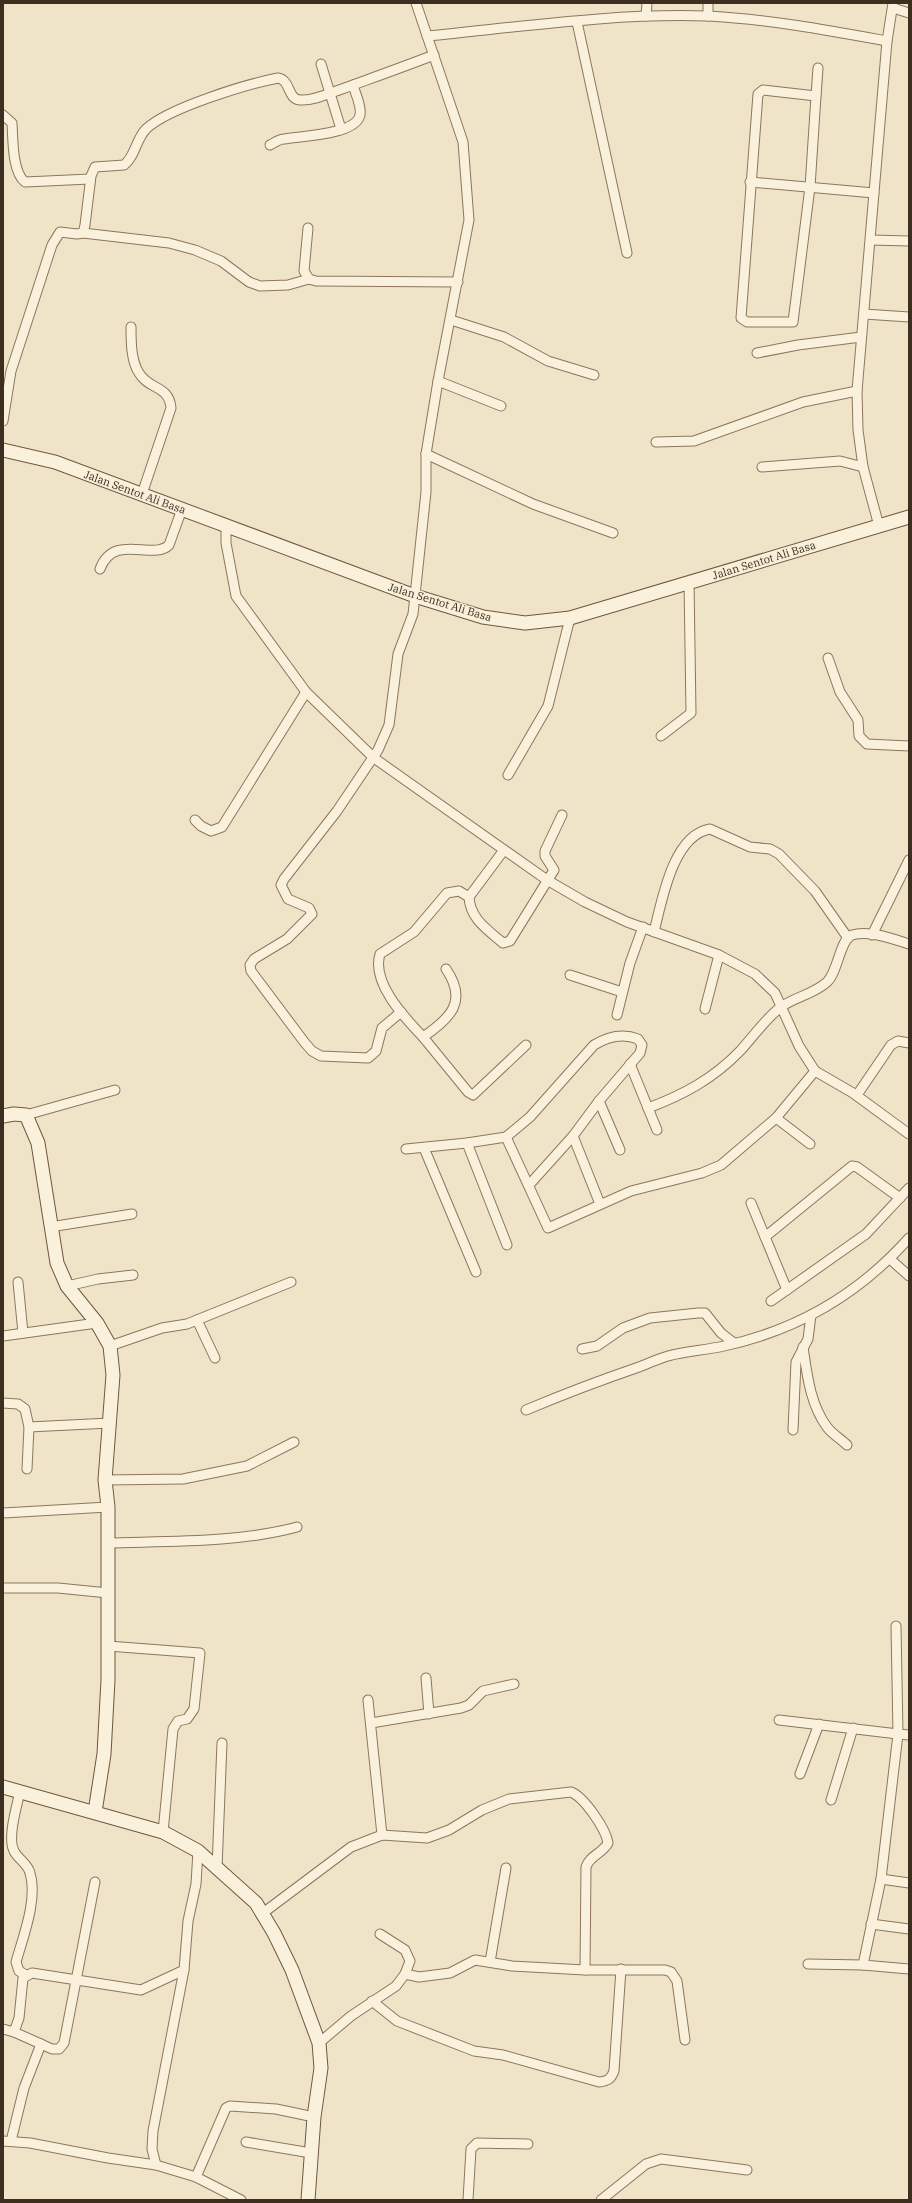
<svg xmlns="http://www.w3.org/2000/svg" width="912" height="2203" viewBox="0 0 912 2203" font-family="'IBM Plex Serif',serif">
<rect width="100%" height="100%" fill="#f0e4c8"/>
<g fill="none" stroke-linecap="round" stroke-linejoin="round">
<!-- street casing -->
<g stroke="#8d765c" stroke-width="11">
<g id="street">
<path d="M893 8 909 13"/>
<path d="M646 16 647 3"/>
<path d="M708 16V3"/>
<path d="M577 22 627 253"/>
<path d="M427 36C520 27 614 13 707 16 768 19 827 30 887 41"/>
<path d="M321 64 341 129"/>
<path d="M763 90 816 96 810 187 793 322H747L741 318 758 94Z"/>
<path d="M816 96 818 68"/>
<path d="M3 115 12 123C13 138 12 172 25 182L90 179"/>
<path d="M270 145C274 143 279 139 284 139 300 136 356 135 360 115 362 106 355 93 353 85"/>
<path d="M750 182 874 193"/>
<path d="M308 228 304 271 309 279 316 281 458 282"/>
<path d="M83 233 169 243 195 250 221 261 249 282 260 286 288 285 309 279"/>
<path d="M871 240 909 241"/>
<path d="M864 314 909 317"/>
<path d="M451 320 504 337 548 361 594 375"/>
<path d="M131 327C131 341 131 361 139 373 149 390 169 385 171 408L142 494"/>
<path d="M757 353 798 345 861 337"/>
<path d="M438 381 501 406"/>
<path d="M3 421 11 371 52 245 60 232 77 234 83 233 85 225 91 176 95 167 124 165C135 157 136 139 146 129 168 108 247 84 278 78 291 80 287 99 300 100 313 101 330 93 342 89 372 78 403 67 434 55"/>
<path d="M656 442 694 441 803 402 857 391"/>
<path d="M426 454 533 504 613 533"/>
<path d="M762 467 840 461 863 467"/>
<path d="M226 526V543L236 596 306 692 374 758 547 880 585 902 627 922 719 955 755 974 775 993 799 1046 815 1071 853 1093 909 1134"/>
<path d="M879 526 863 467 858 430 857 391 887 41 893 3"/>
<path d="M100 569C114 532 153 561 169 545L182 509"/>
<path d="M828 658 840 692 858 720 859 736 867 744 909 746"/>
<path d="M661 736 691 713 689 582"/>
<path d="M508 775 548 706 570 618"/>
<path d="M195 820 201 826 211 831 222 827 306 692"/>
<path d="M469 897C470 919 488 930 503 943L510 941 554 870 545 856V851L562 815"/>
<path d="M654 932C662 900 673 835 710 829L750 847 770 849 779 854 815 891 848 938"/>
<path d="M872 935 909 860"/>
<path d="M446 969C468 1001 451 1018 423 1037 405 1018 371 983 380 954L414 932 447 893 459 891 469 897 504 850"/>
<path d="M570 975 622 992"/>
<path d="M705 1009 719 955"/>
<path d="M401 1012 382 1028 376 1051 368 1058 321 1056 312 1051 305 1043 251 971 250 965 254 959 287 939 312 914 309 908 288 899 281 885 284 879 337 811 378 750 389 725 398 654 413 614 426 492V454L438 381 469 220 463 142 416 3"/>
<path d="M617 1015 630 963 643 927"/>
<path d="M423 1037 468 1092 473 1095 526 1045"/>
<path d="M630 1064 657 1130"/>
<path d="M857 1095 891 1045 898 1041 909 1043"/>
<path d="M599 1101 620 1150"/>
<path d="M648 1108C683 1095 713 1079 740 1051 753 1037 766 1018 781 1007 795 997 814 994 827 982 838 972 840 939 852 935 870 930 893 939 909 944"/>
<path d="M26 1115 115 1090"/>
<path d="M776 1118 810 1144"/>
<path d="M573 1136 600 1204"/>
<path d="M506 1137 548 1228 631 1191 702 1173 721 1165 776 1118 815 1071"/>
<path d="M467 1143 507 1245"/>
<path d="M424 1148 476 1272"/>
<path d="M406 1149 467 1143 506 1137 530 1117 594 1045C607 1037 623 1033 638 1039L642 1045 640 1053 599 1101 573 1136 529 1185"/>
<path d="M751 1203 787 1290"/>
<path d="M50 1227 132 1214"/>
<path d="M765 1237 852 1166 857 1167 900 1198"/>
<path d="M890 1259 909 1276"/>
<path d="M18 1282 23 1333"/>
<path d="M67 1286 98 1279 133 1275"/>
<path d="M771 1301 866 1234 909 1188"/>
<path d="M197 1320 215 1358"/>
<path d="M3 1336 97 1323"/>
<path d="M110 1346 162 1328 187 1324 291 1282"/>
<path d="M803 1347C807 1374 810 1404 827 1427 832 1434 841 1439 847 1445"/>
<path d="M582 1349 597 1346 623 1328 650 1318 698 1313H705L721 1333 734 1343"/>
<path d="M3 1403 18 1404 25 1409 29 1427 27 1469"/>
<path d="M526 1410C564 1394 601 1380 639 1367 649 1363 658 1359 668 1356 686 1351 706 1350 724 1346 798 1330 859 1294 909 1238"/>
<path d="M29 1427 110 1423"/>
<path d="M793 1430 796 1362 808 1339 811 1315"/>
<path d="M105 1480 183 1479 247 1466 294 1442"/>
<path d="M3 1513 108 1507"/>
<path d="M107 1543C168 1541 239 1543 297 1527"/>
<path d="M3 1588H58L108 1593"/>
<path d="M108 1646 200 1653 194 1709 187 1719 178 1721 173 1729 163 1832"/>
<path d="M426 1678 429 1714"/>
<path d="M368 1700 382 1835"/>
<path d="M779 1720 898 1734 896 1626"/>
<path d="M371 1723 461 1708 469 1705 483 1691 514 1684"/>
<path d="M909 1735 898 1734 881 1879 863 1965 909 1969"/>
<path d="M800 1774 819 1724"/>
<path d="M20 1791C17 1806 7 1838 14 1851 18 1859 28 1864 30 1873 38 1899 23 1937 16 1962L19 1971 26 1975"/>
<path d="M831 1800 853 1728"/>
<path d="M217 1868 222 1743"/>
<path d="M881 1879 909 1883"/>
<path d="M95 1882 64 2043 59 2049H52L14 2032 19 2018 23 1978 32 1973 141 1990 184 1970 188 1921 196 1884 198 1851"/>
<path d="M263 1913 351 1847 382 1835 427 1838 449 1830 482 1810 509 1799 571 1792C584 1797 606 1829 608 1843 603 1853 589 1856 586 1867L585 1970"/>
<path d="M871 1924 909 1929"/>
<path d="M490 1962 506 1868"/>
<path d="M808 1964 863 1965"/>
<path d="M405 1974 419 1977 450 1973 475 1960 512 1966 585 1970H665L671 1972 677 1981 685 2040"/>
<path d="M372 2001 397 2021 474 2051 503 2055 599 2082C608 2081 611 2079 614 2071L621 1969"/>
<path d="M3 2029 14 2032"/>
<path d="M319 2043 351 2016 396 1986 405 1974 410 1961 405 1950 380 1934"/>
<path d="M3 2141 30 2143 108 2158 156 2165 196 2177 241 2200"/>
<path d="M11 2141 24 2088 41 2044"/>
<path d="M246 2142 311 2153"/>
<path d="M156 2165 152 2149 153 2131 184 1970"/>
<path d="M196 2177 226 2108 230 2106 276 2109 314 2117"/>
<path d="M468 2200 471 2149 477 2143 528 2144"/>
<path d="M601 2200 646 2164 661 2159 747 2170"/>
</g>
</g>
<!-- secondary casing -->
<g stroke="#6f573f" stroke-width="15">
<g id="secondary">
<path d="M3 450 55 462 415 596 483 617 525 623 570 618 909 517"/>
<path d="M3 1116 14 1114 26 1115 38 1143 57 1263 67 1286 97 1323 110 1346 113 1375 105 1480 108 1507V1680L104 1754 95 1812"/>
<path d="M3 1787 163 1832 198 1851 256 1903 274 1933 292 1970 319 2043 321 2068 314 2117 308 2200"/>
</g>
</g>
<!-- street -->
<use href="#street" stroke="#faf1dc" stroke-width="9"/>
<!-- secondary -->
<use href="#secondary" stroke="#faf1dc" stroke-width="13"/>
</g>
<g text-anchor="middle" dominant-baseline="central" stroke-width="3" stroke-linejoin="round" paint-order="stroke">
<!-- street labels -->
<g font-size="11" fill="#3d2e20" stroke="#f7eed8">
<text transform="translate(135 492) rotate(20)">Jalan Sentot Ali Basa</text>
<text transform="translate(764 560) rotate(-17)">Jalan Sentot Ali Basa</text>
<text transform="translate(440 602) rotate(17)">Jalan Sentot Ali Basa</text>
</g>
</g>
<!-- border -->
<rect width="912" height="2203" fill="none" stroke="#3d2e20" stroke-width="8"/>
</svg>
